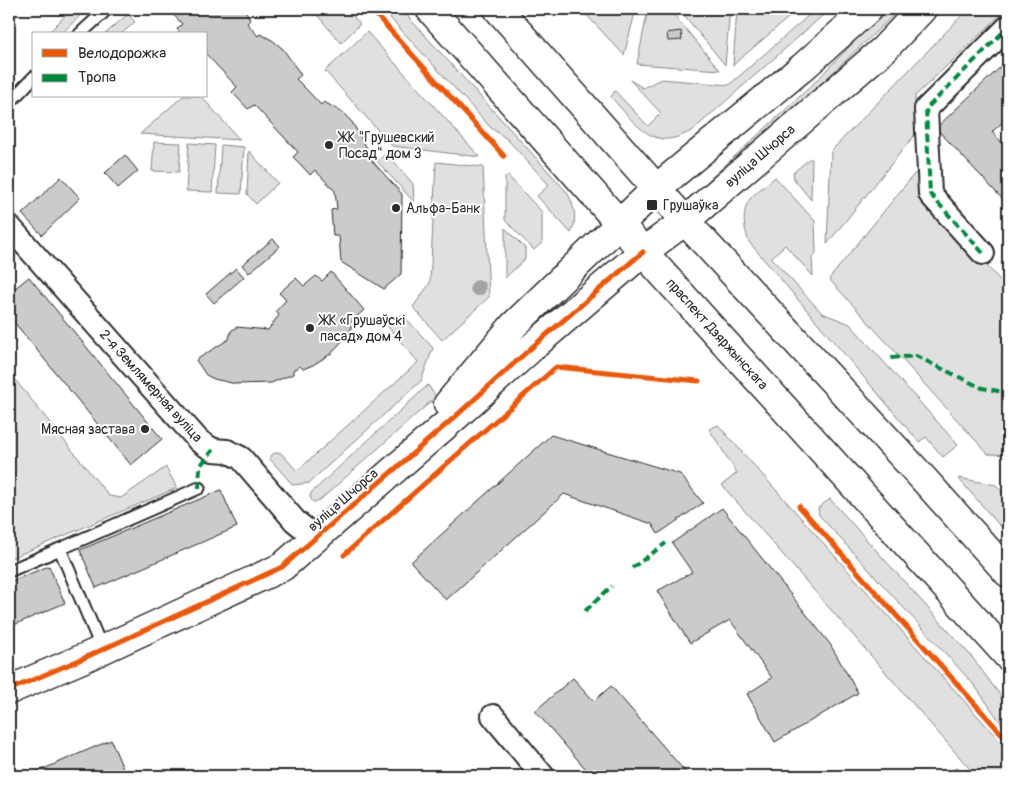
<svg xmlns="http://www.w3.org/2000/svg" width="1017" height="785" viewBox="0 0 1017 785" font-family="Pangolin,sans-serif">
<rect width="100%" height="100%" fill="#fff"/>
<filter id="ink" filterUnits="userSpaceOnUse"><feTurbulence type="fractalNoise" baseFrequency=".02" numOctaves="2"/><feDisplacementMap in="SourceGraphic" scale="10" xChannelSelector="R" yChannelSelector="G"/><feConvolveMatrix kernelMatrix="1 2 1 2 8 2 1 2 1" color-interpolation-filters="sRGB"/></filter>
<g filter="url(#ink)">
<!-- green -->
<g fill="#e0e0e0" stroke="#868686">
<path d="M72 9H87L61 34H47Z"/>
<path d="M312 9H347L360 24 341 43Z"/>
<path d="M382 9H401L567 192C574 205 578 218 571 233L537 196 549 185 507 139 491 128Z"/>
<path d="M581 9H636L624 55Z"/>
<path d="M648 9H669L720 70 637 64Z"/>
<path d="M679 9H730L725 65Z"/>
<path d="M737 9H785L787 11 788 18 733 65Z"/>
<path d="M816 9H830L692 131C686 133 680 137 674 138 647 145 627 114 611 97L615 91 648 126 661 113 630 80 643 88 661 79 729 85Z"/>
<path d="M886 9H900L804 100 697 196 695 193 811 86Z"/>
<path d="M968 9H1007L915 96 917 132 827 244 831 151Z"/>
<path d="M128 14 135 22 121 34H105Z"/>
<path d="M367 32 480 157 392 146 325 71Z"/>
<path d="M183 96H201L240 140 140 134Z"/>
<path d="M154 142 181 143 179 172 152 171Z"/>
<path d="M189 143 215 145 212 192 186 191Z"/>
<path d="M221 145 244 147 241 194 218 193Z"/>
<path d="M249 151 278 183 256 204 247 194Z"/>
<path d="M387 153 413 184 414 202 377 161Z"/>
<path d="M809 159H812L811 200 794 179 793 173Z"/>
<path d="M436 162 483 167 489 297 442 340 413 307 430 283Z"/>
<path d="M915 173 923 180 922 194 1008 289V455L988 454 829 279Z"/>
<path d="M507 175 542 212V243L534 250 505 220V177Z"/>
<path d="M775 177 815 221 816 253 812 258 813 276 785 245 771 258 822 313 850 324 958 445 943 457 926 437 919 442 749 242C744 229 741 212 750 199 756 191 768 184 775 177Z"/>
<path d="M505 228 525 248V259L505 278Z"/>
<path d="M402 314 433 348 421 381 309 483 293 485 269 458 274 453H281L297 471 418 362 388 327Z"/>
<path d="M9 372 109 496 121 498 166 467 177 488 9 559Z"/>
<path d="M428 385 436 397 319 501 313 502 310 497 311 493Z"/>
<path d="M718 425 1008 750V776H976L722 485 737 473 709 429Z"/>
<path d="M958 478 996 485 1008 498V535Z"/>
<path d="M830 499 972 657 1008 706V733L975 686 819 515 818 508Z"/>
</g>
<!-- building -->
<g fill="#cbcbcb" stroke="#2b2b2b">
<path d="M168 9H245L250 20 247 23 258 36 260 34 272 40 283 49 301 75 296 79 307 90 321 105 324 102 333 107 343 113 352 122 368 150 365 153 402 194 401 274 384 289 341 262 339 236H333L331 210 337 209 335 191 315 170 310 175 302 166 293 157 298 152 254 105 248 109 232 92 237 87 206 54V34H181L177 29 182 24Z"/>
<path d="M681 31 682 40 668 41 667 33Z"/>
<path d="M1008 60V117L992 132 1008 149V205L936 128Z"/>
<path d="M125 155 138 171 118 188 105 173Z"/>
<path d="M61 177 80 198 42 235 22 214Z"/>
<path d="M273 239 280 246 249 273 242 265Z"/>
<path d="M236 268 244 277 214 303 206 294Z"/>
<path d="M331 272 364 310 349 324 352 327 347 335 332 353 313 365 303 369 300 366 293 370V374L271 383 236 384 214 379 206 375 196 360 229 339 231 331 237 327 268 330 279 315 276 311 286 300 279 293 296 278 304 286 316 276 322 281Z"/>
<path d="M29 277 162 439 131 465 9 316V293Z"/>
<path d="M551 435 680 474 703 503 658 534 652 524 564 494 446 600 411 562Z"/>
<path d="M221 490 237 527 96 588 80 550Z"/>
<path d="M722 508 830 644 858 693 775 742 747 694 772 678 730 620 690 643 657 591 692 572 672 543Z"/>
<path d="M49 566 65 603 9 627V582Z"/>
<path d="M573 678 594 701 611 686 689 776H592L535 711Z"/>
<path d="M111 740 126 776H27Z"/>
<path d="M957 768 964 776H944Z"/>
</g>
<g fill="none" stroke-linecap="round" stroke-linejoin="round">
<!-- lane casing -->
<g stroke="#2b2b2b" stroke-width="15">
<g id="lane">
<path d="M80 34 107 9"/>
<path d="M9 103 34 77"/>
<path d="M9 571 60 549"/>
<path d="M102 649 60 549 199 488"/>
</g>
</g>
<!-- street casing -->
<g stroke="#2b2b2b" stroke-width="26">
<g id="street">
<path d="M9 226 199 441 213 450 227 451 241 458 295 521 305 529"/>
<path d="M983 253 930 194 926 109 1008 27"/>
<path d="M493 716 543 776"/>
</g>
</g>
<!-- secondary casing -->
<g stroke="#2b2b2b" stroke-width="31">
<g id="secondary">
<path d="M448 404 514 325 657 188 803 67 868 9"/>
<path d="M9 690 84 658 282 567 456 416 530 349 643 252 685 221 884 49 922 9"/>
</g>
</g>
<!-- primary casing -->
<g stroke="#2b2b2b" stroke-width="31">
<g id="primary">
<path d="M430 9 620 224 643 252 1008 656"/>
<path d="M498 9 685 221 920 475 1008 573"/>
</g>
</g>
<!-- lane -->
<use href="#lane" stroke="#fff" stroke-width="11"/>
<!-- street -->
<use href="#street" stroke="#fff" stroke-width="22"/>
<!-- secondary -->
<use href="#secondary" stroke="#fff" stroke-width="28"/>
<!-- primary -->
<use href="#primary" stroke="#fff" stroke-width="28"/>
<!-- quiet -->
<g stroke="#00873e" stroke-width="4" stroke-dasharray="8 4" stroke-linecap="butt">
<path d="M983 253 930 194 926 109 1008 27"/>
<path d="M891 358 916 356 982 388 1008 393"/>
<path d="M199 488 200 466 213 450"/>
<path d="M632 568 666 543"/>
<path d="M585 611 612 586"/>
</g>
<!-- cycleway casing -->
<g stroke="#fff" stroke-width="8">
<g id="cycleway">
<path d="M371 9 504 156"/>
<path d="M799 506 1008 741"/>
<path d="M344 555 556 367 699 381"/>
<path d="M9 690 84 658 282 567 456 416 530 349 643 252"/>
</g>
</g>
<!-- cycleway -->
<use href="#cycleway" stroke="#e8590c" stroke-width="5"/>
</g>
<!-- trees -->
<circle fill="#a3a3a3" cx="478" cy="288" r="8"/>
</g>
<!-- markers -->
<g fill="#2b2b2b" stroke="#fff" stroke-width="2">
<circle cx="329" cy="145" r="5"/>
<rect x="646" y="199" width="12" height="12" rx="2.5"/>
<circle cx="396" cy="208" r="5"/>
<circle cx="310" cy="328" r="5"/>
<circle cx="145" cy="429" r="5"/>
</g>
<g text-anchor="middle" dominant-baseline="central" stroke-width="4" stroke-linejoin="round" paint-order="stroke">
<!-- poi labels -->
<g font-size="14" fill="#2b2b2b" stroke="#fff" text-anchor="start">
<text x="339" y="137">ЖК "Грушевский<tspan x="339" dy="16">Посад" дом 3</tspan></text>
<text x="663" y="205">Грушаўка</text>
<text x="406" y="208">Альфа-Банк</text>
<text x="320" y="320">ЖК «Грушаўскі<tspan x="320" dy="16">пасад» дом 4</tspan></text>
<text x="135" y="429" text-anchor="end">Мясная застава</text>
</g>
<!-- street labels -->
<g font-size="14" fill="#2b2b2b" stroke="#fff">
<text transform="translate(760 156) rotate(-41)">вуліца Шчорса</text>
<text transform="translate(717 334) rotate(48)">праспект Дзяржынскага</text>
<text transform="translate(151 386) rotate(48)">2-я Землямерная вуліца</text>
<text transform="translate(343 500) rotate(-41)">вуліца Шчорса</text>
</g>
</g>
<!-- margin -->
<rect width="1017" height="785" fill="none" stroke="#fff" stroke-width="30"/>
<rect x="15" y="15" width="987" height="755" fill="none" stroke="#2b2b2b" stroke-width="2" filter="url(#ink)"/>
<!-- legend -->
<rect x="32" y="32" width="175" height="65" fill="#ffffff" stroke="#aaaaaa"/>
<rect x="42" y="49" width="25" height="8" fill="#e8590c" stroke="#aaaaaa"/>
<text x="78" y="58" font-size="15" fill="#2b2b2b">Велодорожка</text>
<rect x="42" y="74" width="25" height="8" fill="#00873e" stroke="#aaaaaa"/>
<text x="78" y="82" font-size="15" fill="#2b2b2b">Тропа</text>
</svg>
